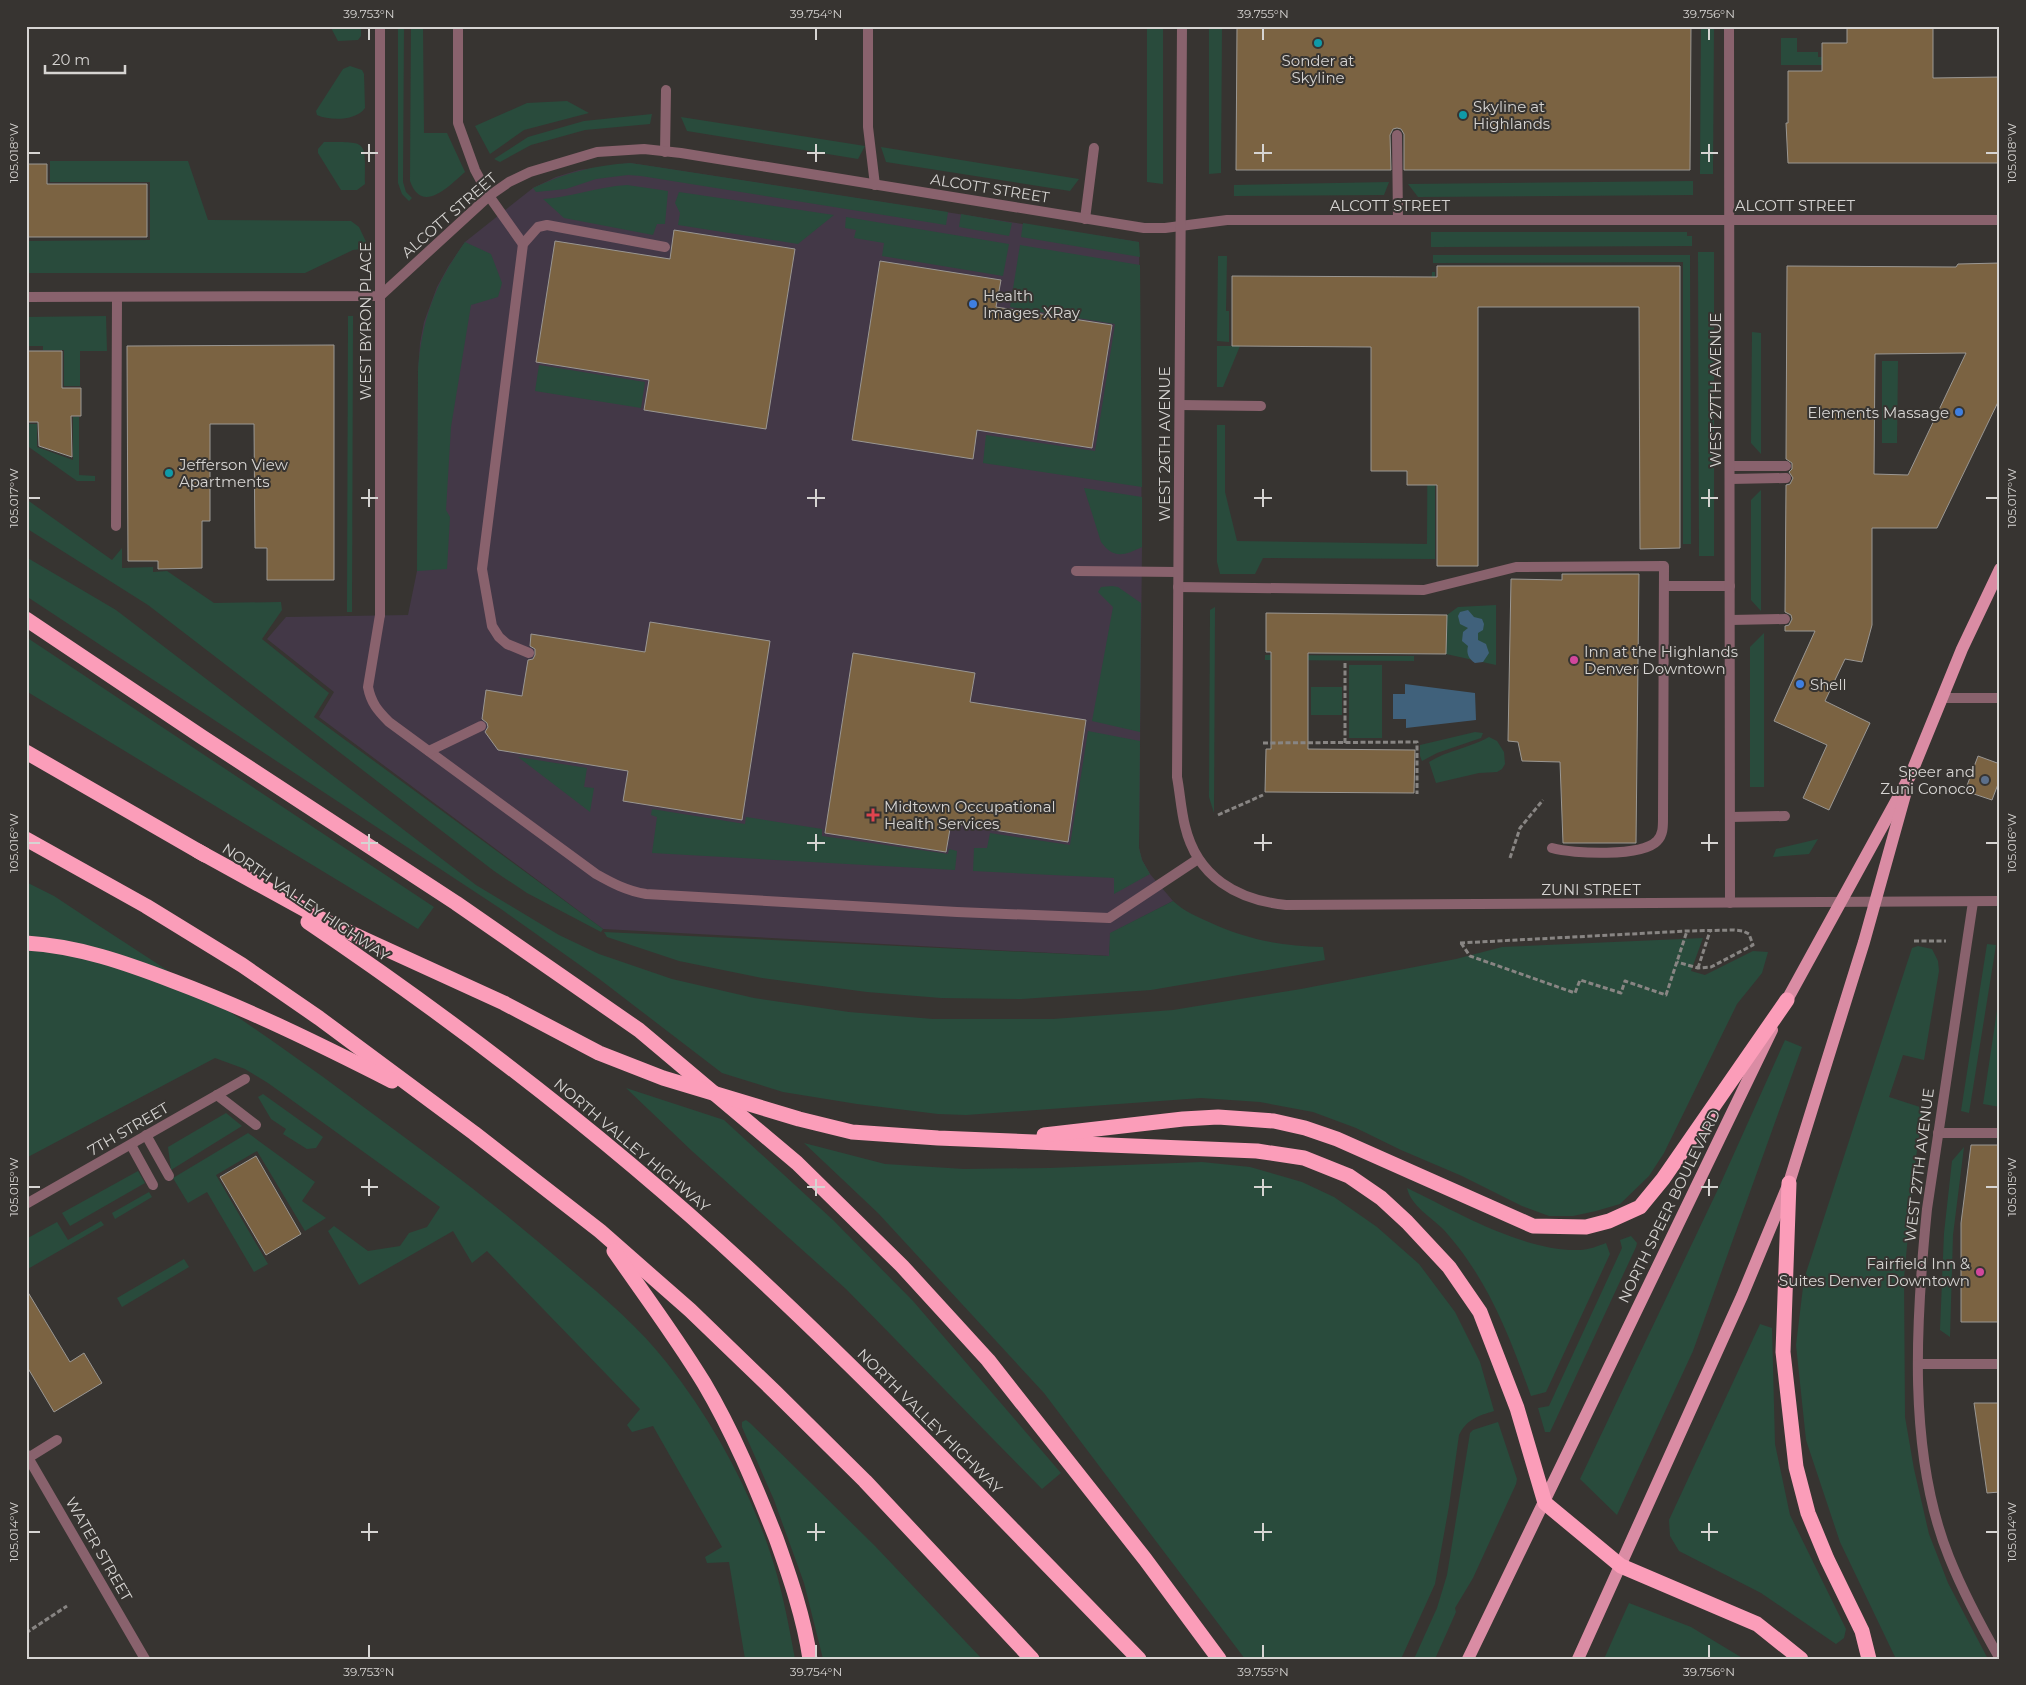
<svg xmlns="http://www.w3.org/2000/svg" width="2026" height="1685" viewBox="0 0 2026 1685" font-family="Montserrat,sans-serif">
<rect width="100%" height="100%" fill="#373431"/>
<!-- commercial -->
<path fill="#433847" d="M630 163 1139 242 1142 547 1139 848 1142 860 1150 874 1173 901 1111 933 1109 956 603 929 319 717 334 692 267 639 286 617 408 615 417 571 418 370 420 343 424 322 437 287 448 267 465 242 533 188 556 177 579 170Z"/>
<!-- green -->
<g fill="#294b3c">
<path d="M330 26H361V36L358 40 338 41Z"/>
<path d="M398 26H404L403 182 406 192 412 198 409 201 402 194 398 183Z"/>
<path d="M411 26H423L424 133H447L465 172C449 186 422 215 410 181Z"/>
<path d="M1147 26H1163V184L1147 182Z"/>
<path d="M1209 26H1222L1221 173 1209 174Z"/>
<path d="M1701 26H1714L1713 174H1700Z"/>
<path d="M1781 38H1797V52H1818V57H1835V65H1781Z"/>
<path d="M350 66 362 70 364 74 365 108C356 121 330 121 317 115L316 111 343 69Z"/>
<path d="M567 101 589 113 524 130 490 154 475 126 527 103Z"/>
<path d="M652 114 650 124 585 130 531 145 500 162 494 159 528 137 584 121Z"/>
<path d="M681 117 865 146 858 159 687 131Z"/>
<path d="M324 142C369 142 365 140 365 184L357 190H341L318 153V149Z"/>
<path d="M881 147 1079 179 1070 191 886 162Z"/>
<path d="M50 161H188L208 220 351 221 359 227 369 248 353 250 305 273H26V241L150 240V182H50Z"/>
<path d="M630 163 644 165 948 212 946 225 641 176 628 175 596 179 566 189 536 192 533 188C565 173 595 165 630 163Z"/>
<path d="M1693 181V195L1418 197 1408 184Z"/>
<path d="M1389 182 1384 195 1234 196V185Z"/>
<path d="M627 185 668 191 665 224H657L653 235 564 218 543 199C572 197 597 187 627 185Z"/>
<path d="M679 192 834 215 798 244 678 225 680 213 675 203Z"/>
<path d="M961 214 1012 223 1009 236 959 227Z"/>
<path d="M846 217 1009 244 1003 276 882 256 884 243 854 238 856 230 845 228Z"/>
<path d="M1023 223 1139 242 1140 257 1021 237Z"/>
<path d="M1431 232H1687V236H1692V246L1431 247Z"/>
<path d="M465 242 491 254 502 283 498 297 471 305 451 427 446 510 450 517 447 569 417 571 418 370C422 319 435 284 465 242Z"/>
<path d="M1020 245 1140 265 1142 487 983 463 986 435 1095 451 1115 324 1010 307Z"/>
<path d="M1698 252H1714V556H1699Z"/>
<path d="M1433 255H1690L1691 544H1683V262L1433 263Z"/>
<path d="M1218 256H1227L1226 311H1229V342L1217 341Z"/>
<path d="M1432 272H1435V559L1263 558 1255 574H1220L1217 562V425H1225V492L1237 541 1427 544 1428 360Z"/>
<path d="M106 316 107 351H80V386H64V350H43V346H26V317Z"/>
<path d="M348 316H353L352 612H347Z"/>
<path d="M1752 332 1761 333V454L1751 443Z"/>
<path d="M1217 346H1240L1223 387H1217Z"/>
<path d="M1882 361H1898L1897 443H1882Z"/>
<path d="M539 365 645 382 641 408 535 391Z"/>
<path d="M73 417H79V475L95 476V481H77L26 445V424H37V447L73 460Z"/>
<path d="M1084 488 1142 497V547C1125 555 1114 560 1101 542Z"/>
<path d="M1761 490V611L1751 600V500Z"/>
<path d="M26 499 112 560 122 548V568L153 567V572L167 571 214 603 281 602 282 610 262 639 329 693 314 717 603 929 601 932 527 893 494 871 148 605 26 528Z"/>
<path d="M26 557 116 610 476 885 559 935 599 954 672 979 754 998 849 1012 933 1019H1053L1173 1010 1301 989 1456 959 1502 947 1703 938 1691 971 1705 975 1753 951 1768 952 1762 973 1737 1004 1664 1153 1649 1176 1620 1204 1596 1211 1573 1216H1549L1522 1206 1462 1176 1401 1150 1356 1128 1313 1112 1260 1102 1201 1098 966 1115 938 1114 857 1104 783 1092 722 1073 598 978 501 909 26 596Z"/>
<path d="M1112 586 1118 587 1141 603 1140 732 1092 721 1113 607 1098 592 1101 587Z"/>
<path d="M1496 605V665L1446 654 1447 615 1458 607Z"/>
<path d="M1215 607 1214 813 1209 797 1210 610Z"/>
<path d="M1764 633V787H1750V647Z"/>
<path d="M26 637 434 907 418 929 26 691Z"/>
<path d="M1265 655 1414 656V661L1265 660Z"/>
<rect x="1349" y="665" width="33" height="73"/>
<rect x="1311" y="687" width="31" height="28"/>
<path d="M1088 731 1140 741 1139 848 1142 860 1150 874 1114 894V878L973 871 974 848H987L990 833 1070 845Z"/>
<path d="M1475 732 1483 733 1481 738 1437 753 1422 761 1420 756V745Z"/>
<path d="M1489 737 1497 741 1504 752 1505 764 1502 769 1497 772 1479 773 1436 783 1429 762C1448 750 1470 748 1489 737Z"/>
<path d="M518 757 587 768 584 787 594 788 590 812Z"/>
<path d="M652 809 745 824 746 817 822 829V836L948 854 949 849 957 851 955 870 652 853 657 817 651 815Z"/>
<path d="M1818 839 1809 854 1773 857 1776 849Z"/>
<path d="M26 882 54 896C132 948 212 998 288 1052 338 1087 386 1124 435 1160 481 1194 525 1230 568 1267 603 1297 639 1327 667 1363 710 1418 745 1480 768 1546 781 1583 788 1621 795 1659H745L729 1562 707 1563 705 1557 722 1547 653 1426 632 1432 627 1425 640 1409 487 1251 472 1263 453 1231 359 1285 328 1231 334 1226 368 1251 400 1246 409 1233 427 1227 440 1207 268 1083 245 1069 215 1058 26 1158Z"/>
<path d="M1173 901C1184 911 1195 916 1209 922 1248 940 1281 946 1323 947L1325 960 1151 990 1022 999 941 998 867 992 762 978 679 961 607 937 604 932 1109 956 1110 933Z"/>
<path d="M1987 944 1996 945 1969 1113 1961 1111Z"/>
<path d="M1918 946 1932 949 1938 961 1939 971 1924 1060 1903 1055 1889 1097 1923 1108 1914 1171 1904 1278 1905 1417 1914 1469 1929 1534 1948 1583 1988 1659H1896L1840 1542 1806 1440 1796 1345 1804 1279 1912 948Z"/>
<path d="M1998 1004H1999L2000 1107 1983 1104Z"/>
<path d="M1785 1040 1802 1047 1693 1351 1617 1515 1580 1479 1719 1187Z"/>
<path d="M626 1088 724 1120 833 1220 913 1301 1061 1473 1042 1489 846 1289 692 1151Z"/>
<path d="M263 1094 323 1137 316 1148 307 1149 283 1134 286 1129 271 1119 258 1097Z"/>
<path d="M226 1113 242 1126 171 1170 168 1147Z"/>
<path d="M248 1133 315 1182 302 1201 326 1218 305 1231 257 1151 216 1175 268 1264 254 1272 207 1192 188 1203 173 1178Z"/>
<path d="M804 1143 885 1164 964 1169 1049 1168 1202 1162 1250 1167 1302 1182 1334 1197 1377 1227 1419 1264 1455 1312 1480 1362 1494 1411C1478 1416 1467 1419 1459 1435L1449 1506 1435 1584 1401 1659H1245L1044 1393 878 1213Z"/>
<path d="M1964 1147 1953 1235 1950 1337 1940 1330 1944 1233 1952 1161Z"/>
<path d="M138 1171 145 1183 70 1226 62 1213Z"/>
<path d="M1407 1188C1457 1212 1524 1252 1580 1250 1588 1250 1598 1246 1606 1243L1610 1254 1546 1392 1531 1396C1509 1335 1488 1279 1444 1230 1431 1217 1411 1206 1407 1188Z"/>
<path d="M149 1192 152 1197 115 1219 112 1213Z"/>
<path d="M101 1221 104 1225 26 1270V1239L57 1222 68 1240Z"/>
<path d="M1631 1236 1637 1243 1636 1247 1550 1432H1545L1538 1408 1549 1406 1622 1248 1620 1240Z"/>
<path d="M184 1259 189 1267 122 1307 117 1298Z"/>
<path d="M1760 1324 1772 1328 1775 1444 1790 1515 1846 1629 1844 1638 1836 1644 1761 1593 1679 1551 1670 1536 1669 1520Z"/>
<path d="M746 1420 750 1423 875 1546 982 1659H823L804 1583 774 1500 742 1427V1422Z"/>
<path d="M1498 1422 1517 1479 1516 1484 1473 1578 1455 1608 1456 1612 1435 1659H1414L1437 1608 1447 1575 1470 1433 1473 1430Z"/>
<path d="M1629 1603 1691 1627 1744 1659H1604Z"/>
</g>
<!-- water -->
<g fill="#40617b">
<path d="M1468 610 1474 617 1482 619 1484 624 1483 630 1478 633V640L1486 644 1489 653 1483 662 1475 663C1469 659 1466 654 1468 646L1462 641 1463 632 1468 628 1460 624 1458 616 1460 612Z"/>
<path d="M1405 684 1475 693 1476 720 1406 728V719H1393V694H1405Z"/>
</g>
<!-- building -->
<g fill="#7b6342" stroke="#9a9793" fill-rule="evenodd">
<path d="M1237 26H1691L1690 170H1404V134L1401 129 1397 128 1393 129 1390 135 1391 170H1236Z"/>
<path d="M1847 26H1933V78L2000 77V163H1788L1786 123H1788V71H1822V43H1847Z"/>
<path d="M26 164H47V184H147V237H26Z"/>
<path d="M674 230 795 249 766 429 644 410 649 380 536 362 555 241 670 259Z"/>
<path d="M880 261 1001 280 996 307 1112 325 1092 448 977 430 973 459 852 440Z"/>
<path d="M2000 263V398L1937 528H1872V625L1862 662 1845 659 1825 701 1870 723 1829 810 1803 798 1827 745 1774 721 1815 631H1785V626L1789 625 1792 619 1791 615 1785 612 1786 485 1790 484 1793 478 1789 472 1792 469V463L1786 459 1787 266 1956 267 1958 264ZM1966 353 1908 475 1874 474 1875 354Z"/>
<path d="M1437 266H1680V548L1640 549 1639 307H1478V566H1437V485H1407V471H1371V347L1232 346V276L1437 277Z"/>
<path d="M334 345V580H267V548H255L254 424H210V521H202V568L158 569V561H128L127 346Z"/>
<path d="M26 351H62V388H81V416H71L72 457 39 446 38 422H26Z"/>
<path d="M1562 574H1639L1636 843H1563L1560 762 1522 761 1518 742 1508 741 1511 579 1562 580Z"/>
<path d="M1266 613 1447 615 1446 654 1308 653V749L1415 750 1414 793 1265 792 1266 749H1271V652H1266Z"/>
<path d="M650 622 770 641 742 820 623 801 628 771 498 750 485 732 488 727 487 723 482 719 486 690 522 696 528 660 533 659 535 655V649L530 646 531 634 645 652Z"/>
<path d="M853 653 975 673 970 702 1086 720 1068 842 951 823 946 852 825 833Z"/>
<path d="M1978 756 2000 764V779L1992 800 1965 791Z"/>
<path d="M1971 1145H2000V1322H1961V1223Z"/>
<path d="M256 1156 301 1234 266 1255 220 1177Z"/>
<path d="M26 1289 70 1362 84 1353 102 1383 54 1412 26 1365Z"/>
<path d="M1974 1403H2000V1492L1987 1493Z"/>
</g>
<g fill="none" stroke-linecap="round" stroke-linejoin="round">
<!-- path -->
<g stroke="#888583" stroke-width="3" stroke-dasharray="5 2.5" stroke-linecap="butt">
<path d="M1263 743 1417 742V794"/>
<path d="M1345 743V663"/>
<path d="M1218 815 1263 795"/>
<path d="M1510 858 1520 828 1543 800"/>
<path d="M1914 941H1946"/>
<path d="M1460 943 1687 931 1734 930 1743 931 1749 934 1753 945 1711 967 1698 968 1677 962"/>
<path d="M1461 943 1470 956 1575 993 1580 980 1621 993 1625 981 1666 995 1687 931"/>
<path d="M1698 968 1710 931"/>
<path d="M26 1633 67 1606"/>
</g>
<!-- service -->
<g stroke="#89626d" stroke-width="10">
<path d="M458 26V123L475 170 489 196 523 244"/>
<path d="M868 26V127L875 185"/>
<path d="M1397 135 1398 220"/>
<path d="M665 152 666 90"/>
<path d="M1085 219 1094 148"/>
<path d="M1180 405 1261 406"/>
<path d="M1730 466H1786"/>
<path d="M1730 479 1786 478"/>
<path d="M116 526 117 297"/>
<path d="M1076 571 1178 572"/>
<path d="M1664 586H1730"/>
<path d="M1178 587 1424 590 1516 567 1664 566 1663 819C1663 827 1663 835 1657 841 1642 857 1573 854 1552 848"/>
<path d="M380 615 368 687C371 703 378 711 389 722L596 874C612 883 627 891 646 894L957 912 1109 918 1198 859"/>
<path d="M1730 620 1785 619"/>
<path d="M529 653 507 644 499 637 492 626 482 569 523 244 538 227 547 225 665 247"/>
<path d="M1942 698H2000"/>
<path d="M429 751 481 726"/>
<path d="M1730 817 1785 816"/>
<path d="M217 1095 256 1125"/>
<path d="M1938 1133H2000"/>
<path d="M146 1135 169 1176"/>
<path d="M131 1145 153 1185"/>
<path d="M28 1458 57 1440"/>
</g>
<!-- minor -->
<g stroke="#89626d" stroke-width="10">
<path d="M380 26V615"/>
<path d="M1729 26 1730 903"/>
<path d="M26 297 380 296 489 196 509 182 530 172 597 152 644 149 681 153 1144 228H1165L1227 220H2000"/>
<path d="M1973 902 1927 1209C1916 1319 1907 1453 1949 1557 1963 1592 1981 1626 2000 1659"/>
<path d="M26 1204 245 1079"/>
<path d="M1918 1364H2000"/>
</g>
<!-- tertiary -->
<g stroke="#89626d" stroke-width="10">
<path d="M1182 26 1177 777C1180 793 1181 810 1185 826 1197 877 1237 900 1286 905L2000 901"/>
<path d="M26 1454 145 1659"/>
</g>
<!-- primary -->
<g stroke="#da8ca4" stroke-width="12">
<path d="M1783 1007 1911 774 1962 649 2000 569"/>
<path d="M1468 1659 1772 1030"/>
<path d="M1578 1659 1742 1296 1789 1183 1864 942 1905 795"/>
</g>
<!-- motorway -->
<g stroke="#fb9db9" stroke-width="15">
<path d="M26 619 202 737 456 903 639 1030 797 1163 902 1266 988 1360 1145 1559 1219 1659"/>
<path d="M26 752 205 855"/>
<path d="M26 839 146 906 242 965 319 1018 474 1133 600 1231 690 1310 775 1392 865 1481 1032 1659"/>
<path d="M198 851 329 923 504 1003 599 1053 663 1078 799 1119 852 1132 938 1138 1257 1151 1304 1158 1349 1176 1381 1198 1407 1222 1449 1267 1480 1312 1517 1408 1545 1503 1621 1566 1757 1624 1801 1659"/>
<path d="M308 922C462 1026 611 1141 747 1267 883 1393 1010 1527 1139 1659"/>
<path d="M26 943C78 946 126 963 173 981 248 1009 321 1045 392 1081"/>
<path d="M1044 1135 1183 1119 1218 1117 1274 1121 1305 1128 1337 1139 1533 1226 1586 1227 1609 1221 1640 1207 1663 1179 1787 1000"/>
<path d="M1789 1183 1783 1352 1796 1467 1808 1513 1827 1559 1862 1631 1869 1659"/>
<path d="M614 1251C644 1294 676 1337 704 1383 733 1432 755 1485 776 1538 790 1577 804 1618 810 1659"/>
</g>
</g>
<!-- ticks -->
<path fill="none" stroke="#d6d4d2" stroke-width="2" d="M369 28V40M816 28V40M1263 28V40M1709 28V40M369 144V162M816 144V162M1263 144V162M1709 144V162M28 153H40M361 153H378M807 153H825M1254 153H1272M1701 153H1718M1986 153H1998M369 489V507M816 489V507M1263 489V507M1709 489V507M28 498H40M361 498H378M807 498H825M1254 498H1272M1701 498H1718M1986 498H1998M369 834V851M816 834V851M1263 834V851M1709 834V851M28 843H40M361 843H378M807 843H825M1254 843H1272M1701 843H1718M1986 843H1998M369 1179V1196M816 1179V1196M1263 1179V1196M1709 1179V1196M28 1187H40M361 1187H378M807 1187H825M1254 1187H1272M1701 1187H1718M1986 1187H1998M369 1523V1541M816 1523V1541M1263 1523V1541M1709 1523V1541M28 1532H40M361 1532H378M807 1532H825M1254 1532H1272M1701 1532H1718M1986 1532H1998M369 1645V1658M816 1645V1658M1263 1645V1658M1709 1645V1658"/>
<!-- markers -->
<g fill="#0f9aa8" stroke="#373431" stroke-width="2">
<circle cx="1318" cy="43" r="5"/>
<circle cx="1463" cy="115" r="5"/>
<circle cx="169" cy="473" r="5"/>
</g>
<g fill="#3f7fe0" stroke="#373431" stroke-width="2">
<circle cx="973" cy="304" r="5"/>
<circle cx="1959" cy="412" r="5"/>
<circle cx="1800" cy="684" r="5"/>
</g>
<g fill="#d1479c" stroke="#373431" stroke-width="2">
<circle cx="1574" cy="660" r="5"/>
<circle cx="1980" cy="1272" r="5"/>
</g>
<circle fill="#5c6f8a" stroke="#373431" stroke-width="2" cx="1985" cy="780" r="5"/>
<path fill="#e0444e" stroke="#373431" stroke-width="2" d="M870.5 807.5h5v5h5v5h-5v5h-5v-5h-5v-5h5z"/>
<g text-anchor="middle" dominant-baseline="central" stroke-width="4" stroke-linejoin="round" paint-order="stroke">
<!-- poi labels -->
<g font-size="15" fill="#d6d4d2" stroke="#373431" text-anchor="start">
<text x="1318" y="60" text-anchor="middle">Sonder at<tspan x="1318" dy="17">Skyline</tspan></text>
<text x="1473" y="106">Skyline at<tspan x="1473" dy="17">Highlands</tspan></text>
<text x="983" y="295">Health<tspan x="983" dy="17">Images XRay</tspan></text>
<text x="1949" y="412" text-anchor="end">Elements Massage</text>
<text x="179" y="464">Jefferson View<tspan x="179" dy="17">Apartments</tspan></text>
<text x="1584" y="651">Inn at the Highlands<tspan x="1584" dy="17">Denver Downtown</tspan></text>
<text x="1810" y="684">Shell</text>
<text x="1975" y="771" text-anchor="end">Speer and<tspan x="1975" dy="17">Zuni Conoco</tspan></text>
<text x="884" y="806">Midtown Occupational<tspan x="884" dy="17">Health Services</tspan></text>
<text x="1970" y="1263" text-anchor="end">Fairfield Inn &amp;<tspan x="1970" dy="17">Suites Denver Downtown</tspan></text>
</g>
<!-- street labels -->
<g font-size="15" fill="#d6d4d2" stroke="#373431">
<text transform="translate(990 188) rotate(9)">ALCOTT STREET</text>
<text x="1390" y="205">ALCOTT STREET</text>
<text x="1795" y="205">ALCOTT STREET</text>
<text transform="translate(449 215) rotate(-41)">ALCOTT STREET</text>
<text transform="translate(365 321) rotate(-90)">WEST BYRON PLACE</text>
<text transform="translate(1715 390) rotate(-90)">WEST 27TH AVENUE</text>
<text transform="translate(1164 444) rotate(-90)">WEST 26TH AVENUE</text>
<text x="1591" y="889">ZUNI STREET</text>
<text transform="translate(306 902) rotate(34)">NORTH VALLEY HIGHWAY</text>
<text transform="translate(128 1129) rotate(-30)">7TH STREET</text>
<text transform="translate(632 1145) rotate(40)">NORTH VALLEY HIGHWAY</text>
<text transform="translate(1919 1165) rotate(-83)">WEST 27TH AVENUE</text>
<text transform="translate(1669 1206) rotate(-64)">NORTH SPEER BOULEVARD</text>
<text transform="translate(930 1421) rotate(45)">NORTH VALLEY HIGHWAY</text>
<text transform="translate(99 1549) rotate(60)">WATER STREET</text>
</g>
</g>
<!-- border -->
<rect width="2026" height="1685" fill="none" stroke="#373431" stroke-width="55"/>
<!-- scale -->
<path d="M45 65v8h80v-8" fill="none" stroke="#d6d4d2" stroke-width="2.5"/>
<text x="52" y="65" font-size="15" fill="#d6d4d2" stroke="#373431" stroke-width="4" paint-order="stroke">20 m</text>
<rect x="28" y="28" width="1970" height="1630" fill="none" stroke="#d6d4d2" stroke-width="2"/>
<g font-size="12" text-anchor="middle" fill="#d6d4d2">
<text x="369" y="18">39.753°N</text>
<text x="816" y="18">39.754°N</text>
<text x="1263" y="18">39.755°N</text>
<text x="1709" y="18">39.756°N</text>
<text transform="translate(2012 153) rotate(-90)" y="4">105.018°W</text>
<text transform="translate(14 153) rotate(-90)" y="4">105.018°W</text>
<text transform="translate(2012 498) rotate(-90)" y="4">105.017°W</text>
<text transform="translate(14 498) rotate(-90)" y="4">105.017°W</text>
<text transform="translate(2012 843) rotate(-90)" y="4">105.016°W</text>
<text transform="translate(14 843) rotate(-90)" y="4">105.016°W</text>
<text transform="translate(2012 1187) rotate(-90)" y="4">105.015°W</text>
<text transform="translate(14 1187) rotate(-90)" y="4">105.015°W</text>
<text transform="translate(2012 1532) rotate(-90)" y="4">105.014°W</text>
<text transform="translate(14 1532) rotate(-90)" y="4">105.014°W</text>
<text x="369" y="1676">39.753°N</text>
<text x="816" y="1676">39.754°N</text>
<text x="1263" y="1676">39.755°N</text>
<text x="1709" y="1676">39.756°N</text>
</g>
</svg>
